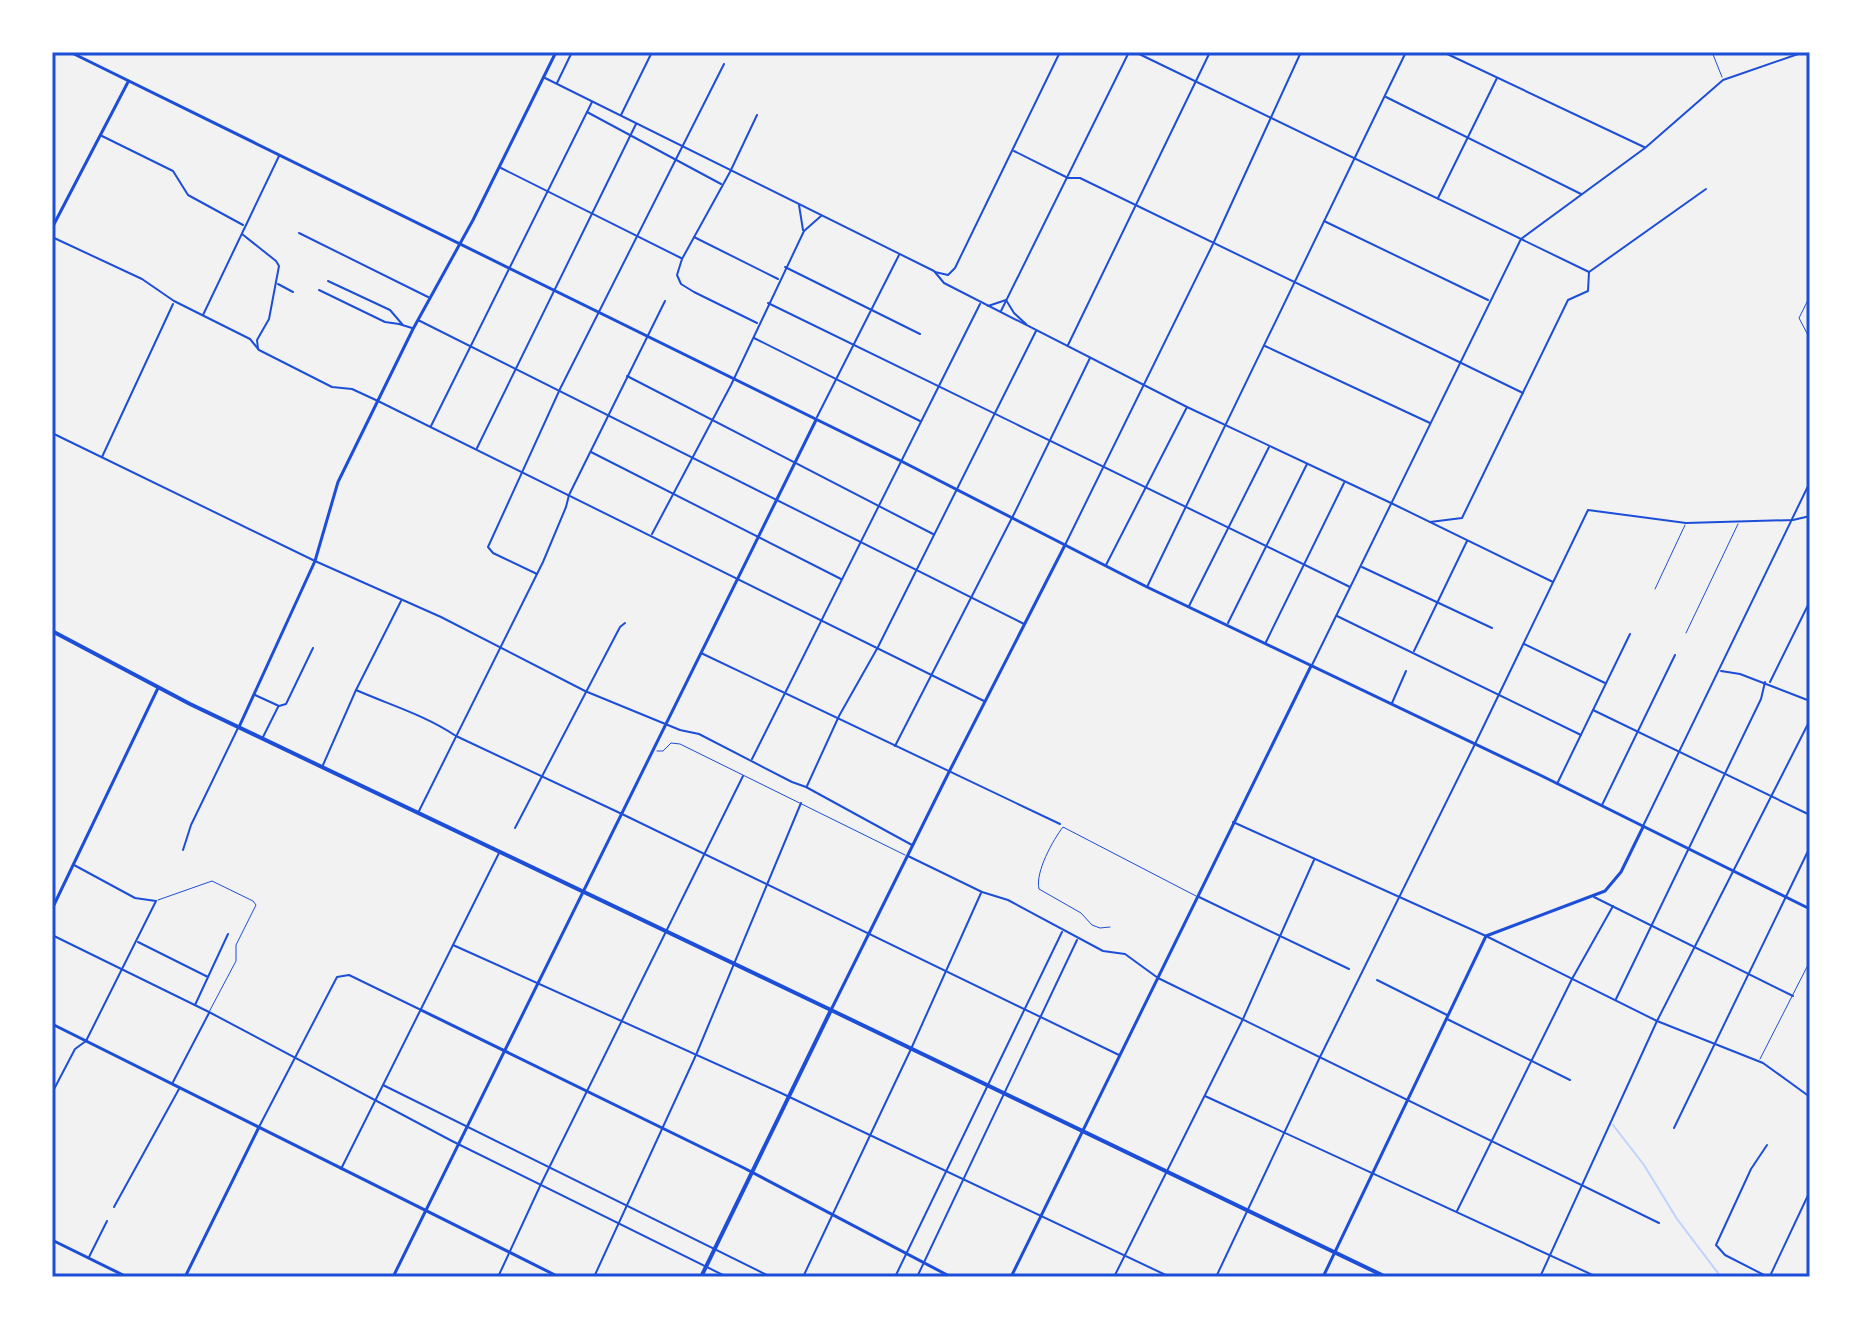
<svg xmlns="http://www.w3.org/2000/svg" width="1862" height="1329" viewBox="0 0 1862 1329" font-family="'PT Sans Narrow',sans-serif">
<rect width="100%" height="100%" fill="#f2f2f2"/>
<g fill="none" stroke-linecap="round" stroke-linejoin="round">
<!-- stream -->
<path stroke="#bfd3fe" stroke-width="2" d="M1613 1125 1644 1165 1677 1219 1721 1277"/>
<!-- service -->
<g stroke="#1d4ed8" stroke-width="1">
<path d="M1712 52 1722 77"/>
<path d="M1810 296 1799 318 1810 339"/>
<path d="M1655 589 1685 525"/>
<path d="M1686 633 1738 524"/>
<path d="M657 751H663L671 743 680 744 905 855"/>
<path d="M158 900 212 881 253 901 256 905 236 945V961L209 1012"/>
<path d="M1110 927 1100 928 1092 925 1081 913 1039 889C1035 872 1053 840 1063 827L1196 896"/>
<path d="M1760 1059 1810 961"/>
</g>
<!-- minor -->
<g stroke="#1d4ed8" stroke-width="2">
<path d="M1135 52 1589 272"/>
<path d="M1443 52 1644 147"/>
<path d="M543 77 934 271 944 283 1187 407 1391 503 1553 582"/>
<path d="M557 83 572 52"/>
<path d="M1386 97 1581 194"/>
<path d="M587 112 721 184"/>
<path d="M621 115 652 52"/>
<path d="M757 115 730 172 682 259 677 275 681 284 694 292 757 323"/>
<path d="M100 135 173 171 188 195 243 225"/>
<path d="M1014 151 1068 178H1080L1523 393"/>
<path d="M501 168 681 258"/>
<path d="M1438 198 1497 78"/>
<path d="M799 205 803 230"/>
<path d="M1324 221 1488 300"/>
<path d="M299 233 428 297"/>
<path d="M242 234 276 261 279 266 269 319 257 340 258 349"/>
<path d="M52 237 142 279 174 301 250 339 259 350 332 387 352 389 378 401 984 701"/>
<path d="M694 237 778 279"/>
<path d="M785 267 920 334"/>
<path d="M935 272 948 275 955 268 1060 52"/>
<path d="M328 281 390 310 402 324"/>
<path d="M278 284 293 292"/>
<path d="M319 290 385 322 399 324 412 328"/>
<path d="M768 303 1350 587"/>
<path d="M988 306 1006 300 1014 313 1026 324"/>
<path d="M1001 311 1129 52"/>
<path d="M203 315 279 156"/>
<path d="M418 320 1024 624"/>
<path d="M754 338 920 421"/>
<path d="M1068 345 1210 52"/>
<path d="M1265 346 1430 423"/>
<path d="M627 376 933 534"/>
<path d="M817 417 899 255"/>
<path d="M431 426 592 102"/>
<path d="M52 433 315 561 441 617 585 691 680 730 699 734 792 782 806 787 912 845"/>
<path d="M477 448 636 124"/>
<path d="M591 452 841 579"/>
<path d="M102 457 173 304"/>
<path d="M1430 522 1462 518 1568 300 1588 291 1589 272 1706 189"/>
<path d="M652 534 731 385 804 231 821 216"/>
<path d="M1065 545 1213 244 1301 52"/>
<path d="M1106 565 1187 407"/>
<path d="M1362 567 1492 628"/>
<path d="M537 574 493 553 488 547 560 389 724 64"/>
<path d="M1147 587 1406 52"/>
<path d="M1189 606 1269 447"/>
<path d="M1337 616 1581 735"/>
<path d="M1228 623 1307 464"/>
<path d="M1266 642 1344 483"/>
<path d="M1524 644 1605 683"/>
<path d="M1414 651 1467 541"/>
<path d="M701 653 1060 824"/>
<path d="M1312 665 1521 239 1645 148 1723 80 1804 52"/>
<path d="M1721 671 1740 674 1810 701"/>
<path d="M1770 682 1810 601"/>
<path d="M356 690C390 705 425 715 456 736L622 814 1119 1055"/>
<path d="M255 695 279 706 286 704 313 648"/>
<path d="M1392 703 1406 671"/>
<path d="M1593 710 1810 815"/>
<path d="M263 737 278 707"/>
<path d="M895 746 1015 512 1090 358"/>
<path d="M752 759 980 304"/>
<path d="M323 765 356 690 401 601"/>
<path d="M1557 784 1630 634"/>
<path d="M807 786 839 716 878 647 1036 331"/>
<path d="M1602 805 1675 655"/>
<path d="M419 811 543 562 566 507 569 495 665 301"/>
<path d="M1233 822 1486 936 1657 1021 1763 1063 1810 1097"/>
<path d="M1643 826 1810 482"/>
<path d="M515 828 620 627 625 623"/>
<path d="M183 850 191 825 238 728"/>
<path d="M908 856 982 892 1008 900 1103 951 1125 954 1158 978 1659 1223"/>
<path d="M1199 897 1349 969"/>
<path d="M1594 897 1793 996"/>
<path d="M52 935 209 1012 452 1141 727 1277"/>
<path d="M138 942 208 977"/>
<path d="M453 945 781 1093 1170 1277"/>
<path d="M1377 980 1447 1015"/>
<path d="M1616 999 1761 699 1765 682"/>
<path d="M195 1005 228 934"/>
<path d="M1447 1019 1570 1080"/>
<path d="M173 1082 209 1013"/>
<path d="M383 1085 771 1277"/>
<path d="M52 1093 75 1049 86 1041 156 901 135 898 74 865"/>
<path d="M1205 1096 1597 1277"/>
<path d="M260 1125 337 977 349 975 419 1009"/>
<path d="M1674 1128 1810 847"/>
<path d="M1767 1145 1751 1169 1716 1245 1725 1255 1768 1277"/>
<path d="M341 1169 499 853"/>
<path d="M114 1207 179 1089"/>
<path d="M1457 1211 1572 979 1613 906"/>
<path d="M89 1257 107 1221"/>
<path d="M1770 1276 1810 1191"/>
<path d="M498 1277 541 1184 743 776"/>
<path d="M594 1277 696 1055 801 803"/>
<path d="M803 1277 911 1049 981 893"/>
<path d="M895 1277 1062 932"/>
<path d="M917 1277 1077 940"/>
<path d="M1114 1277 1243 1019 1314 860"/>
<path d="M1216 1277 1320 1057 1475 744 1588 510 1686 523 1793 520 1810 516"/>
<path d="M1540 1277 1657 1021 1810 720"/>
</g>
<!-- tertiary -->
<g stroke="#1d4ed8" stroke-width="3">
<path d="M70 52 901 461 1147 587 1542 776 1810 909"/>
<path d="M52 228 128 82"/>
<path d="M52 909 158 688"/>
<path d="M421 1010 744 1168 951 1277"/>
<path d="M831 1010 949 772 1065 545"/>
<path d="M52 1024 559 1277"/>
<path d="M52 1240 127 1277"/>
<path d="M185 1277 259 1127"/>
<path d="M393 1277 816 420"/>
<path d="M1011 1277 1311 666"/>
<path d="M1323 1277 1486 936 1605 891 1621 872 1643 827"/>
</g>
<!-- secondary -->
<path stroke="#1d4ed8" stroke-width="3" d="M239 727 315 561 338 482 413 329 473 220 556 52"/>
<!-- primary -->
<path stroke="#1d4ed8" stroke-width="4" d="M831 1010 1386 1277"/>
<!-- trunk -->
<path stroke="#1d4ed8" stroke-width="4" d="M52 631 190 704 831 1010 701 1277"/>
</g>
<!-- border -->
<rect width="1862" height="1329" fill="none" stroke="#ffffff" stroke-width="108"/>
<rect x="54" y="54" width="1754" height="1221" fill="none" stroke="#1d4ed8" stroke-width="3"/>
</svg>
